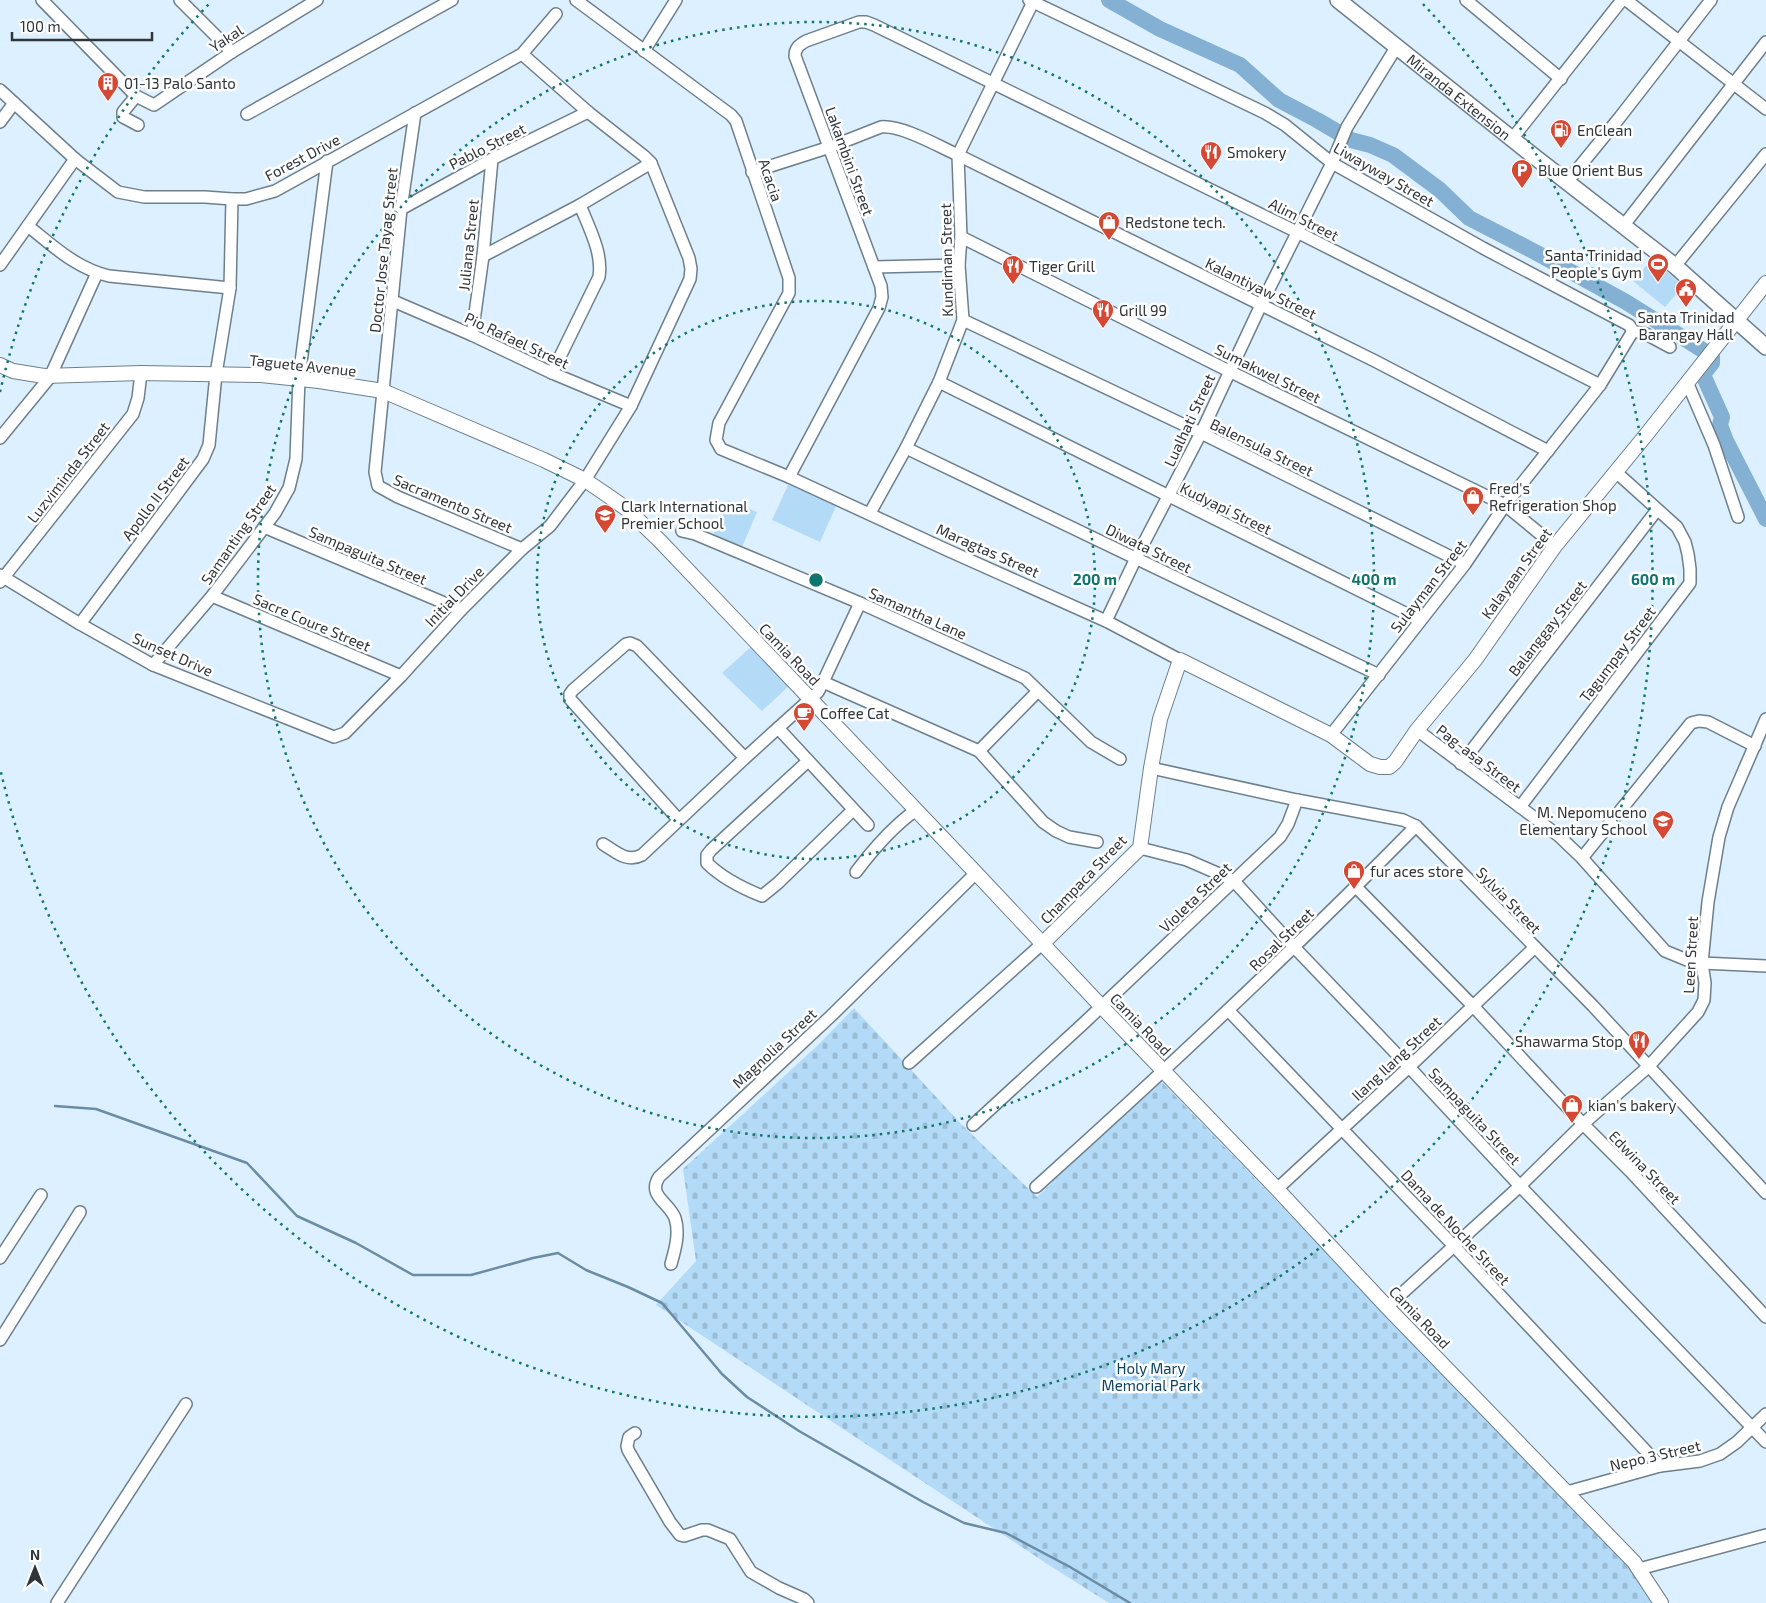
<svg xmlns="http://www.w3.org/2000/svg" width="1766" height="1603" viewBox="0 0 1766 1603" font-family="'Exo 2',sans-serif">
<defs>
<pattern id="cemetery-stones" width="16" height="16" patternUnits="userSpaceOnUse" patternTransform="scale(1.25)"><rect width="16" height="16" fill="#b3daf7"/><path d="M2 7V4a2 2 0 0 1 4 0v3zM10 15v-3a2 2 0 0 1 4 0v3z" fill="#9abcd5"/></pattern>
</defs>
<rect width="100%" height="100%" fill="#ddf0ff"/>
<!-- green -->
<g fill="#b3daf7">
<path d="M1652 259 1683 286 1665 307 1633 281Z"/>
<path d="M789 483 837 504 820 542 772 520Z"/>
<path d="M728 500 757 512 742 547 713 535Z"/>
<path d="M751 647 789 686 762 711 722 673Z"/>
</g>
<!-- cemetery -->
<path fill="url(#cemetery-stones)" d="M854 1008 962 1125 1037 1197 1159 1079 1419 1349 1516 1446 1555 1492 1599 1535 1640 1579 1659 1603H1109L1055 1569 656 1305 696 1261 683 1169 817 1046Z"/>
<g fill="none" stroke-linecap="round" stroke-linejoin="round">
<!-- stream -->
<path stroke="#6a8ca5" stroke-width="2.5" d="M55 1106 96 1109 247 1163 297 1216 356 1243 413 1275H471L533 1258 558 1253 586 1270 628 1287 662 1303 722 1374 747 1397 799 1431 923 1502 964 1523 1006 1533 1070 1567 1130 1603"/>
<!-- river -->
<path stroke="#84b1d3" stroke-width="16" d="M1109 0 1160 29 1240 65 1279 100 1317 120 1351 140 1370 145 1393 155 1440 190 1469 218 1535 252 1626 302 1712 356V363L1704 373V377L1722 417 1720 425 1726 441 1766 519"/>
<!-- minor casing -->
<g stroke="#6e7f8c" stroke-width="14">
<g id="minor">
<path d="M42 0 136 96 154 105 232 52 317 0"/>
<path d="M180 0 232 52"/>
<path d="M576 0 731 115 736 121 789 278V293L719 423 716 440 721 449 789 477 947 550 1106 621 1180 660"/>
<path d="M1029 0 1265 113 1285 125 1332 163 1483 248 1629 325 1633 331 1646 334 1670 347"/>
<path d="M1466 0 1561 79"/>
<path d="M1626 0 1766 109"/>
<path d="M644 51 676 0"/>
<path d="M0 90 75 159 118 192 144 197H205L232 199H246L275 191 522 54 556 14"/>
<path d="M136 96 123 112V117L138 125"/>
<path d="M415 113 401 209 375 472 378 486 398 497 522 549"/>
<path d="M247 114 452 0"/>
<path d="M0 122 14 103"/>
<path d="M1512 139 1622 0"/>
<path d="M752 172 830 147 881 127C902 125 938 146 958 155L1375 361 1548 451"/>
<path d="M1567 182 1620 117 1711 0"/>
<path d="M580 205 651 163"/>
<path d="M401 209 492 159 588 112"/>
<path d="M1624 225 1766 42"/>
<path d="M28 226C53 246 77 269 109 276L230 288"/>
<path d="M961 237 1229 371 1505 505 1555 546"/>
<path d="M483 256 580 205C589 228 603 253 599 277L552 373"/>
<path d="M0 265 75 159"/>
<path d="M1675 266 1766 154"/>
<path d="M874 267 959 265"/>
<path d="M391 300 472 335 552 373 631 406"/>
<path d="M963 320 1201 433 1465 564"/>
<path d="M472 335 483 256 492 159"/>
<path d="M939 382 1419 620"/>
<path d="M1687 382 1714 445 1738 517"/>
<path d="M0 438 50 377 97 273"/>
<path d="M906 448 1379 675"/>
<path d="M789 477 879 308 882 297 881 286 795 56C795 48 799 45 806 41L859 22H866L874 25 1297 232 1600 385"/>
<path d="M870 513 906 448 939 382 963 320 959 265 961 237 958 155 1033 2"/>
<path d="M264 527 461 610"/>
<path d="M682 531 695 534 860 603 1025 678 1091 742 1120 759"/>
<path d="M0 575 80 624 153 665 334 737 345 733 401 676 461 610 522 549 550 526 585 480 631 406 690 279 691 269 689 258 651 163 644 156 588 112 522 54"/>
<path d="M0 582 133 414 138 398 141 373"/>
<path d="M212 596 401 676"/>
<path d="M860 603 823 682 979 751 1043 822 1056 831 1069 837 1097 842"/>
<path d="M1106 621 1136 558 1201 433 1261 305 1332 163 1347 127 1397 46"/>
<path d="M80 624 203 459 209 445 216 374 230 288 232 199"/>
<path d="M153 665 212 596 275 513 289 488 296 459 299 378 327 161"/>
<path d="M778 728 818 692 823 682"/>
<path d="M1417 730 1559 836 1582 858 1665 951 1687 960 1702 963 1766 966"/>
<path d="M1331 735 1465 564 1505 505 1600 385 1633 331"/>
<path d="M979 751 1038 691"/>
<path d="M745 758 778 728 868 825"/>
<path d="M808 761 711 850 707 855V863C722 878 742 888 762 896L778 883 853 810"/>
<path d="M1461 764 1657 510"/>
<path d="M1151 768 1297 800 1403 820 1416 826 1593 1006 1766 1193"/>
<path d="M1520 807 1690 583V569L1688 554 1685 542 1677 527 1616 472"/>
<path d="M603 844C616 852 627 863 642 855L745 758 637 646 630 643 626 644 573 690 570 694V699L678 819"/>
<path d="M1140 848 1187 860 1233 880 1294 947 1409 1067 1520 1186 1766 1442"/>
<path d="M1582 858 1691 723 1699 721 1708 722 1755 746"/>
<path d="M856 872C874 848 892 827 916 810"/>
<path d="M1356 887 1473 1006 1583 1124 1630 1171 1766 1317"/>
<path d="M1228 1010 1453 1245 1660 1466"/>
<path d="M909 1063 1043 943"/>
<path d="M973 1125 1085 1022 1280 837 1288 824 1297 800"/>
<path d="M1036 1187C1166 1070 1293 951 1416 826"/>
<path d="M1277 1189 1409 1067 1535 947"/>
<path d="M0 1258 41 1195"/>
<path d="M671 1264C675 1250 680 1233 675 1218 669 1202 647 1196 659 1177L832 1015 976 873"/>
<path d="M1387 1307 1520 1186 1583 1124 1648 1067 1698 1012 1704 1000 1705 983 1702 963 1708 902 1719 837 1728 807 1766 719"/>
<path d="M0 1340 80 1212"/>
<path d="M635 1433 629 1437 627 1446 628 1450 670 1522 680 1535 684 1536 702 1530H708L730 1539 751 1572 779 1588 804 1599 808 1603"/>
<path d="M1567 1492 1660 1466 1700 1461 1720 1454 1737 1442 1766 1414"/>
<path d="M1639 1569 1766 1535"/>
<path d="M57 1603 186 1404"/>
</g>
</g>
<!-- tertiary casing -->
<g stroke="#6e7f8c" stroke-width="16">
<g id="tertiary">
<path d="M0 365 13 371 44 376 141 373 261 375 319 381 383 391 544 460 585 480 610 497 628 510 660 541 976 873 1101 1006 1277 1189 1387 1307 1634 1562 1661 1603"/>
<path d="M1043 943 1140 848 1151 768 1160 719 1180 660 1331 735 1370 764 1380 767H1389L1395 762 1417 730 1475 660 1555 546 1646 435 1766 283"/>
</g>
</g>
<!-- secondary casing -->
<g stroke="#6e7f8c" stroke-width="18">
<g id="secondary">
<path id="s1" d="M1338 0 1531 154 1675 266 1766 347"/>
</g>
</g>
<!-- minor -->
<use href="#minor" stroke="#fff" stroke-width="11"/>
<!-- tertiary -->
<use href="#tertiary" stroke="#fff" stroke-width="14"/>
<!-- secondary -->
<use href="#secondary" stroke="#fff" stroke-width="15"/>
</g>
<!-- distance rings -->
<g fill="none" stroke="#0f766e" stroke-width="2.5" stroke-dasharray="2.5 5">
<circle cx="816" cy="580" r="279"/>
<circle cx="816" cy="580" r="558"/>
<path d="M0 392A837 837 0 0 1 209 4M1423 4A837 837 0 1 1 0 768"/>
</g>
<!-- icons -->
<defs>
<g id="building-pin" transform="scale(1.125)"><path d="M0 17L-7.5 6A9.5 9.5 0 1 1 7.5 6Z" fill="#d44834" stroke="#fff"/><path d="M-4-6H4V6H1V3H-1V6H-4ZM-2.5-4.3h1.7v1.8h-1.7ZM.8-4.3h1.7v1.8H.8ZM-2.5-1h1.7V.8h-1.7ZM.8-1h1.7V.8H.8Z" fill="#fff"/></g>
<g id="fuel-pin" transform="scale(1.125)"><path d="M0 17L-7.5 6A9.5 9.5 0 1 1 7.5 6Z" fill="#d44834" stroke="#fff"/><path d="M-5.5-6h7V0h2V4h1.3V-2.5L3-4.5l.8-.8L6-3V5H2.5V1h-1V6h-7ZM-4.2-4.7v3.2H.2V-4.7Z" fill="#fff"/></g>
<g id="restaurant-pin" transform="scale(1.125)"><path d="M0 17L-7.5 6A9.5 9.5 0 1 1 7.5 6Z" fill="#d44834" stroke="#fff"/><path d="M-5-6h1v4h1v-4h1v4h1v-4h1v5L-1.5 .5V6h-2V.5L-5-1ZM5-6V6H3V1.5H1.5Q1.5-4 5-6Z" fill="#fff"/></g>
<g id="parking-pin" transform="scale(1.125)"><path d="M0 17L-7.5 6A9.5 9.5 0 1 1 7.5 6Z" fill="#d44834" stroke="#fff"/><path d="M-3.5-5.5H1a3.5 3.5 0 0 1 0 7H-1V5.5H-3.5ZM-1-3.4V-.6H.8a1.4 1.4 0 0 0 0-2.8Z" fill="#fff"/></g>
<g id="shop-pin" transform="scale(1.125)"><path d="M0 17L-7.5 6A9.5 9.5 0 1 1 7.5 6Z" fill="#d44834" stroke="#fff"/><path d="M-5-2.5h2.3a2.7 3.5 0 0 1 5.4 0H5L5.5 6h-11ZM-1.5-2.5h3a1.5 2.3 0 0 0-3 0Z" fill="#fff"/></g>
<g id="stadium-pin" transform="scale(1.125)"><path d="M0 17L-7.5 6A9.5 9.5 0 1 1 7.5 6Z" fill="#d44834" stroke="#fff"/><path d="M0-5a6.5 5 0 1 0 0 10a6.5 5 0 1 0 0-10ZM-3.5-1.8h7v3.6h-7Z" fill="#fff"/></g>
<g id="civic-pin" transform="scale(1.125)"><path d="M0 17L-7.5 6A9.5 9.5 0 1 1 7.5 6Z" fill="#d44834" stroke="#fff"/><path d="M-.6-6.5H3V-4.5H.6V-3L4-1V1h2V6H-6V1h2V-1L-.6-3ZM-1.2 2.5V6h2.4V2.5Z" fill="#fff"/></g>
<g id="university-pin" transform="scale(1.125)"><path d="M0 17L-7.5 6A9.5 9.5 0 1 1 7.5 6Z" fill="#d44834" stroke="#fff"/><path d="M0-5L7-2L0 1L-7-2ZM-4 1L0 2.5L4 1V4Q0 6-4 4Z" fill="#fff"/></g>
<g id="cafe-pin" transform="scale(1.125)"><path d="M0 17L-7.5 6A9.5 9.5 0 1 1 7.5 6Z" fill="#d44834" stroke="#fff"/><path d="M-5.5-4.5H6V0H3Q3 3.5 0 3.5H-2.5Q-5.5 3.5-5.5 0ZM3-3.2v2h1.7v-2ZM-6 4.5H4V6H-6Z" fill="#fff"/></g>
<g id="school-pin" transform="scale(1.125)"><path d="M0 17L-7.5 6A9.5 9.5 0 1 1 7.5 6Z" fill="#d44834" stroke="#fff"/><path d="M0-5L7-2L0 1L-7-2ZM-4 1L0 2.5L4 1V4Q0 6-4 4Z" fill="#fff"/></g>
</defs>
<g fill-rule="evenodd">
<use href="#building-pin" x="108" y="83"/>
<use href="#fuel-pin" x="1561" y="130"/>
<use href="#restaurant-pin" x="1211" y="152"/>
<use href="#parking-pin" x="1522" y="170"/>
<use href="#shop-pin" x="1109" y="222"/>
<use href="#stadium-pin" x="1658" y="264"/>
<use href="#restaurant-pin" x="1013" y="266"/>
<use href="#civic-pin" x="1686" y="289"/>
<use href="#restaurant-pin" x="1103" y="310"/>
<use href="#shop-pin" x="1473" y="497"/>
<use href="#university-pin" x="605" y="515"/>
<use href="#cafe-pin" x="804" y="713"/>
<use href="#school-pin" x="1663" y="821"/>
<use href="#shop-pin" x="1354" y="871"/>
<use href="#restaurant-pin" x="1639" y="1041"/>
<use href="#shop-pin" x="1572" y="1105"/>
</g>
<g text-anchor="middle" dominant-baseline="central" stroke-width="5" stroke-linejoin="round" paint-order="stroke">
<!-- street labels -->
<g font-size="15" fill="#2e353b" stroke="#fff">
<text transform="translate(226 38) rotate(-33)">Yakal</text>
<text stroke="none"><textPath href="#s1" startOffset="155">Miranda Extension</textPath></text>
<text transform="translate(487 146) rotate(-27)">Pablo Street</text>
<text transform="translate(302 157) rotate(-28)">Forest Drive</text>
<text transform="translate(850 161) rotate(70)">Lakambini Street</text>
<text transform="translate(1384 174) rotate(30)">Liwayway Street</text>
<text transform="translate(771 180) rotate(71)">Acacia</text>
<text transform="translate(1304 219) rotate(27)">Alim Street</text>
<text transform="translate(468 245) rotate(-84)">Juliana Street</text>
<text transform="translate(383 250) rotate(-84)">Doctor Jose Tayag Street</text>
<text transform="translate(946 260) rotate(-91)">Kundiman Street</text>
<text transform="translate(1261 288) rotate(26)">Kalantiyaw Street</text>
<text transform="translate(517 340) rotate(25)">Pio Rafael Street</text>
<text transform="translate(303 365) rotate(6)">Taguete Avenue</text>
<text transform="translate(1268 373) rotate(26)">Sumakwel Street</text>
<text transform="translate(1189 420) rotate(-65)">Lualhati Street</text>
<text transform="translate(1262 447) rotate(26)">Balensula Street</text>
<text transform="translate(68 472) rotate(-52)">Luzviminda Street</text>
<text transform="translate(155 498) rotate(-53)">Apollo II Street</text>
<text transform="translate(453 503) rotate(23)">Sacramento Street</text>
<text transform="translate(1226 508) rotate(26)">Kudyapi Street</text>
<text transform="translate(238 534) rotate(-55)">Samanting Street</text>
<text transform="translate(1149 548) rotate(26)">Diwata Street</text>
<text transform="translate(988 550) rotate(24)">Maragtas Street</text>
<text transform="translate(368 555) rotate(23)">Sampaguita Street</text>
<text transform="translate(1516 573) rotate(-54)">Kalayaan Street</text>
<text transform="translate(1428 586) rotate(-52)">Sulayman Street</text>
<text transform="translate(454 596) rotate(-46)">Initial Drive</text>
<text transform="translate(918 613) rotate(24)">Samantha Lane</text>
<text transform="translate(312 622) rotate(23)">Sacre Coure Street</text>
<text transform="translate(1547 628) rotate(-52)">Balanggay Street</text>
<text transform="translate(173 654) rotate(24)">Sunset Drive</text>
<text transform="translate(790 654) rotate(46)">Camia Road</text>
<text transform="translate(1617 654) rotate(-53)">Tagumpay Street</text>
<text transform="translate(1479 758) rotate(37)">Pag-asa Street</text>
<text transform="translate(1083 879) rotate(-46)">Champaca Street</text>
<text transform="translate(1195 897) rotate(-44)">Violeta Street</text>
<text transform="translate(1509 900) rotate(46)">Sylvia Street</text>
<text transform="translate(1281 939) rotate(-44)">Rosal Street</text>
<text transform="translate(1690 955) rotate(-87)">Leen Street</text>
<text transform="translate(1141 1024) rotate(46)">Camia Road</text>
<text transform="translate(774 1048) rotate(-43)">Magnolia Street</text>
<text transform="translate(1396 1058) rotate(-43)">Ilang Ilang Street</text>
<text transform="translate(1475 1116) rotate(47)">Sampaguita Street</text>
<text transform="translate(1645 1167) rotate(46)">Edwina Street</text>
<text transform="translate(1456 1227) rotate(47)">Dama de Noche Street</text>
<text transform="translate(1420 1317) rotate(46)">Camia Road</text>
<text transform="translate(1655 1455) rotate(-13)">Nepo 3 Street</text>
</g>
<!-- poi labels -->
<g font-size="15" fill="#2e353b" stroke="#fff" text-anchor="start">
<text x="124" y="83">01-13 Palo Santo</text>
<text x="1577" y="130">EnClean</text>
<text x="1227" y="152">Smokery</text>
<text x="1538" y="170">Blue Orient Bus</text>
<text x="1125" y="222">Redstone tech.</text>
<text x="1642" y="255" text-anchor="end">Santa Trinidad<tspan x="1642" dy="17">People's Gym</tspan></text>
<text x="1029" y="266">Tiger Grill</text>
<text x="1119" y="310">Grill 99</text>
<text x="1686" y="317" text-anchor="middle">Santa Trinidad<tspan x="1686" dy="17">Barangay Hall</tspan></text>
<text x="1489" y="488">Fred's<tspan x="1489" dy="17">Refrigeration Shop</tspan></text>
<text x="621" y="506">Clark International<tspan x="621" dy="17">Premier School</tspan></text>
<text x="820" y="713">Coffee Cat</text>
<text x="1647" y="812" text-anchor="end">M. Nepomuceno<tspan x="1647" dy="17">Elementary School</tspan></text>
<text x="1370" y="871">fur aces store</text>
<text x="1623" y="1041" text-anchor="end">Shawarma Stop</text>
<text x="1588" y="1105">kian's bakery</text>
</g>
<!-- park labels -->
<g font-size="15" fill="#0c4465" stroke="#fff">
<text x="1151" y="1368">Holy Mary<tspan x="1151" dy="17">Memorial Park</tspan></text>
</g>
</g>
<circle cx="816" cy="580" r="8" fill="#0f766e" stroke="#fff" stroke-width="2.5"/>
<g font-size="15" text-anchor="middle" font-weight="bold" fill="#0f766e" stroke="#fff" stroke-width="5" stroke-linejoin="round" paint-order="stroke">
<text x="1095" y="585">200 m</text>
<text x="1374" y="585">400 m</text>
<text x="1653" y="585">600 m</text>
</g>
<!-- north arrow -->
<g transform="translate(35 1568)" stroke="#ffffff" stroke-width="4" paint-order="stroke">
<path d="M0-4L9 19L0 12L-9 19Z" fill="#2e353b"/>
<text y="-8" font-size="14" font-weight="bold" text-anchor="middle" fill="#2e353b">N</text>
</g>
<!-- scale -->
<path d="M12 32v8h140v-8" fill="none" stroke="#2e353b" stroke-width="2.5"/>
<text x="20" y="32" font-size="15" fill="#2e353b" stroke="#ffffff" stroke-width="4" paint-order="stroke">100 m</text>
</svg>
